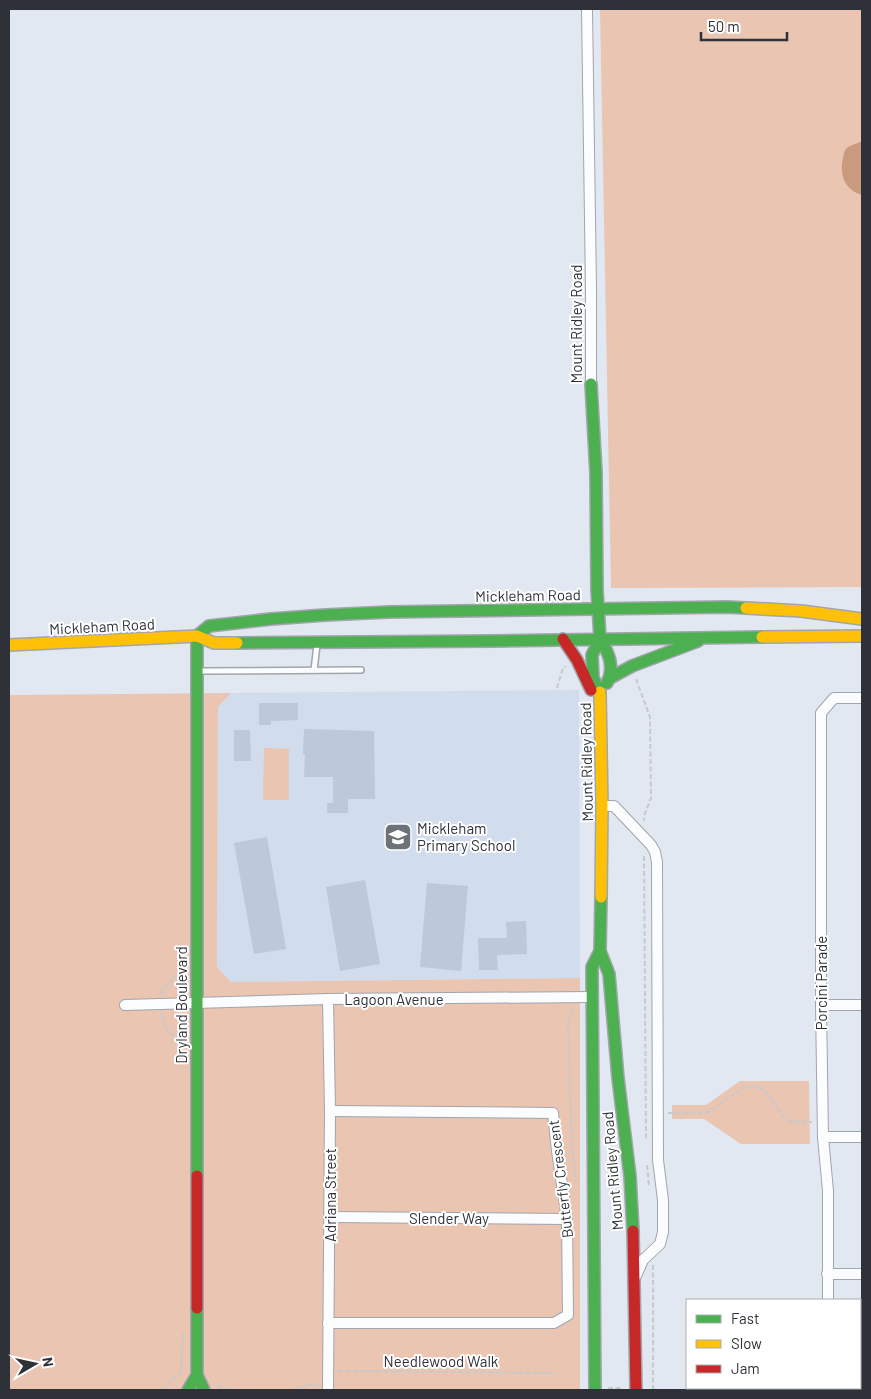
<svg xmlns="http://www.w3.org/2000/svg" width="871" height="1399" viewBox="0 0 871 1399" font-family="Barlow,sans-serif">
<rect width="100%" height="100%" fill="#e2e8f1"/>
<!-- built -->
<path fill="#d1ddec" d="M579 690 580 978 231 982 217 967 218 707 231 693Z"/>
<!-- green -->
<g fill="#eac5b2">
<path d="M600 9H862V587L611 588Z"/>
<path d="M231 693 218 707 217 967 231 982 580 978V1390H9V695Z"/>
<path d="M264 748 289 749V800H263Z"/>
<path d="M740 1081H809L810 1144H741L704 1119H672V1105H706Z"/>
</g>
<!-- water -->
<path fill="#ca9a7f" d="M862 141V195C845 190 839 175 843 158 844 154 844 150 848 147 852 145 858 143 862 141Z"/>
<!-- building -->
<g fill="#bdc8d8">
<path d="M259 703H298V720L271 721V725H259Z"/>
<path d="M304 729 374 731 375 799H348V813H327V803H333V777H304L305 754H303Z"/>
<path d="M234 730H250L251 761H234Z"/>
<path d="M267 837 286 949 254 954 234 843Z"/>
<path d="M365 880 380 964 340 971 326 887Z"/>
<path d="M427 883 468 886 461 971 420 967Z"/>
<path d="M526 921 527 954 497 955 498 970H479L478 938H507L506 922Z"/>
</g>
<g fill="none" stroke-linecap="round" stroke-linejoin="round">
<!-- lane casing -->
<g stroke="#a1a5ac" stroke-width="8">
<g id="lane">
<path d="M314 670 317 645"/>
<path d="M199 671 361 670"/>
</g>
</g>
<!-- street casing -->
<g stroke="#a1a5ac" stroke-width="12">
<g id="street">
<path d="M587 9 591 289V384"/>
<path d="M602 806H614L651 845 655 852 657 862 658 1160 663 1200V1232L660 1244 643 1260 636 1276"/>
<path d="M125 1005 328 999 592 997"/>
<path d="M821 1005H862"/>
<path d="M823 1137H862"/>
<path d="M330 1217 567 1219"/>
<path d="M827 1274H862"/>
<path d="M828 1300V1191L823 1137 821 1005V713L834 698H862"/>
<path d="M328 1323H554L568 1315 567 1219 557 1151 553 1113 330 1111"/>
<path d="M829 1388V1390"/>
<path d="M328 1390 330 1111 328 999"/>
</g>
</g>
<!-- fast casing -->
<g stroke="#a1a5ac" stroke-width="14">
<g id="fast">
<path d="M591 384 596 473 597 590 600 639 592 655 593 678 600 692"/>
<path d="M197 636V1176"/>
<path d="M197 636 209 626 271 619 325 615 389 612 727 607 746 608"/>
<path d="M600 639C609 653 615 667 607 683"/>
<path d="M237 643 494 641 762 637"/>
<path d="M610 678 632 666 698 641"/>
<path d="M601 897 600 951 609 974 618 1078 630 1176 633 1231"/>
<path d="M197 1308V1375L204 1390"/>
<path d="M188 1390 197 1375"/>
<path d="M595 1390 592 967 600 951"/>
</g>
</g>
<!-- slow casing -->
<g stroke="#a1a5ac" stroke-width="14">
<g id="slow">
<path d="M746 608 801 611 862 619"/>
<path d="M762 637 862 636"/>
<path d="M9 645 197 636 214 643H237"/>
<path d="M600 692 602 806 601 897"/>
</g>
</g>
<!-- jam casing -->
<g stroke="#a1a5ac" stroke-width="14">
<g id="jam">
<path d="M563 639 577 660 591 690"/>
<path d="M197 1176V1308"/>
<path d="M633 1231 636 1390"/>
</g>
</g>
<!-- path -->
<g stroke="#c8c9cd" stroke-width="2" stroke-dasharray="5 2.5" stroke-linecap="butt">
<path d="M636 679 650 717 651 798 644 816V821"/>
<path d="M557 688 563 668 566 666"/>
<path d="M644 856 646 1141"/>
<path d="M162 995V991L175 976 180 974 183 965"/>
<path d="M574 1009 568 1020 572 1147 576 1182"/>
<path d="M163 1014C164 1035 170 1031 183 1042"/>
<path d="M668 1113H705L709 1112 743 1088C773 1080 771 1109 789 1121L812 1122"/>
<path d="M647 1165 649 1186"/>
<path d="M653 1265V1388L655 1390"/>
<path d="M338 1371 554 1373"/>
<path d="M217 1385 228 1390"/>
<path d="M608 1388H623"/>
<path d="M163 1390 176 1376 181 1374 183 1332"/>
<path d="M294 1390 309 1385H319"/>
</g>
<!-- lane -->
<use href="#lane" stroke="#fbfcfd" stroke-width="5"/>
<!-- street -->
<use href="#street" stroke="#fbfcfd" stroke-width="10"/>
<!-- fast -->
<use href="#fast" stroke="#4caf50" stroke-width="11"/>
<!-- slow -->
<use href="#slow" stroke="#ffc107" stroke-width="11"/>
<!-- jam -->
<use href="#jam" stroke="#c62828" stroke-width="11"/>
</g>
<!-- icons -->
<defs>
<g id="school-square" transform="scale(1.4375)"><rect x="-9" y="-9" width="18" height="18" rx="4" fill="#6d7279" stroke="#fff"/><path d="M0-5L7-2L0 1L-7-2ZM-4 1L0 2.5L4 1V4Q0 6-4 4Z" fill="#fff"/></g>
</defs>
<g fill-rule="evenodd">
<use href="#school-square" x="398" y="837"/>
</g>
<g text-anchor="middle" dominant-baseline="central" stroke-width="4" stroke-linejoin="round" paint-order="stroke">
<!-- street labels -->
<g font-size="15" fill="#2e3238" stroke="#fff">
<text transform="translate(576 324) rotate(-90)">Mount Ridley Road</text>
<text transform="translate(528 595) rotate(-1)">Mickleham Road</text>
<text transform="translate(102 626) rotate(-3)">Mickleham Road</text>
<text transform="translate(586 762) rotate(-91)">Mount Ridley Road</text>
<text transform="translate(821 983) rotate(-90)">Porcini Parade</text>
<text x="394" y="999">Lagoon Avenue</text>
<text transform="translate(181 1005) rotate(-90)">Dryland Boulevard</text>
<text transform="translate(612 1171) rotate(-95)">Mount Ridley Road</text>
<text transform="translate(560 1179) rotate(-97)">Butterfly Crescent</text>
<text transform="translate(330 1195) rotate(-90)">Adriana Street</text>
<text x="449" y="1218">Slender Way</text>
<text x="441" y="1361">Needlewood Walk</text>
</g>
<!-- poi labels -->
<g font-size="15" fill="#2e3238" stroke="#fff" text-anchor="start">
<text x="417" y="828">Mickleham<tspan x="417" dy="17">Primary School</tspan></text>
</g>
</g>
<!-- border -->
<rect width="871" height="1399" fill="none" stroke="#2e3238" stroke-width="20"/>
<!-- legend -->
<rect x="686" y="1299" width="175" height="90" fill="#ffffff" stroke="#abadaf"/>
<rect x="696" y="1315" width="25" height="8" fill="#4caf50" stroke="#abadaf"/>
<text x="731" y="1324" font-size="15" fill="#2e3238">Fast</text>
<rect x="696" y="1340" width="25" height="8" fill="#ffc107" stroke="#abadaf"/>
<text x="731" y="1349" font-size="15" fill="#2e3238">Slow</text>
<rect x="696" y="1365" width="25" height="8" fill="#c62828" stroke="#abadaf"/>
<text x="731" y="1374" font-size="15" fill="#2e3238">Jam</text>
<!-- north arrow -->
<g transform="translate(35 1364) rotate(81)" stroke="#ffffff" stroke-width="4" paint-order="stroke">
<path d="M0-4L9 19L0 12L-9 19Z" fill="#2e3238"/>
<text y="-8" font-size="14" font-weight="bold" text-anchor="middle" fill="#2e3238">N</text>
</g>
<!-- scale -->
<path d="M701 32v8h86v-8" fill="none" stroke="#2e3238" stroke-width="2.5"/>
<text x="708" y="32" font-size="15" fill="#2e3238" stroke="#ffffff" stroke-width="4" paint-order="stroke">50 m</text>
</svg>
